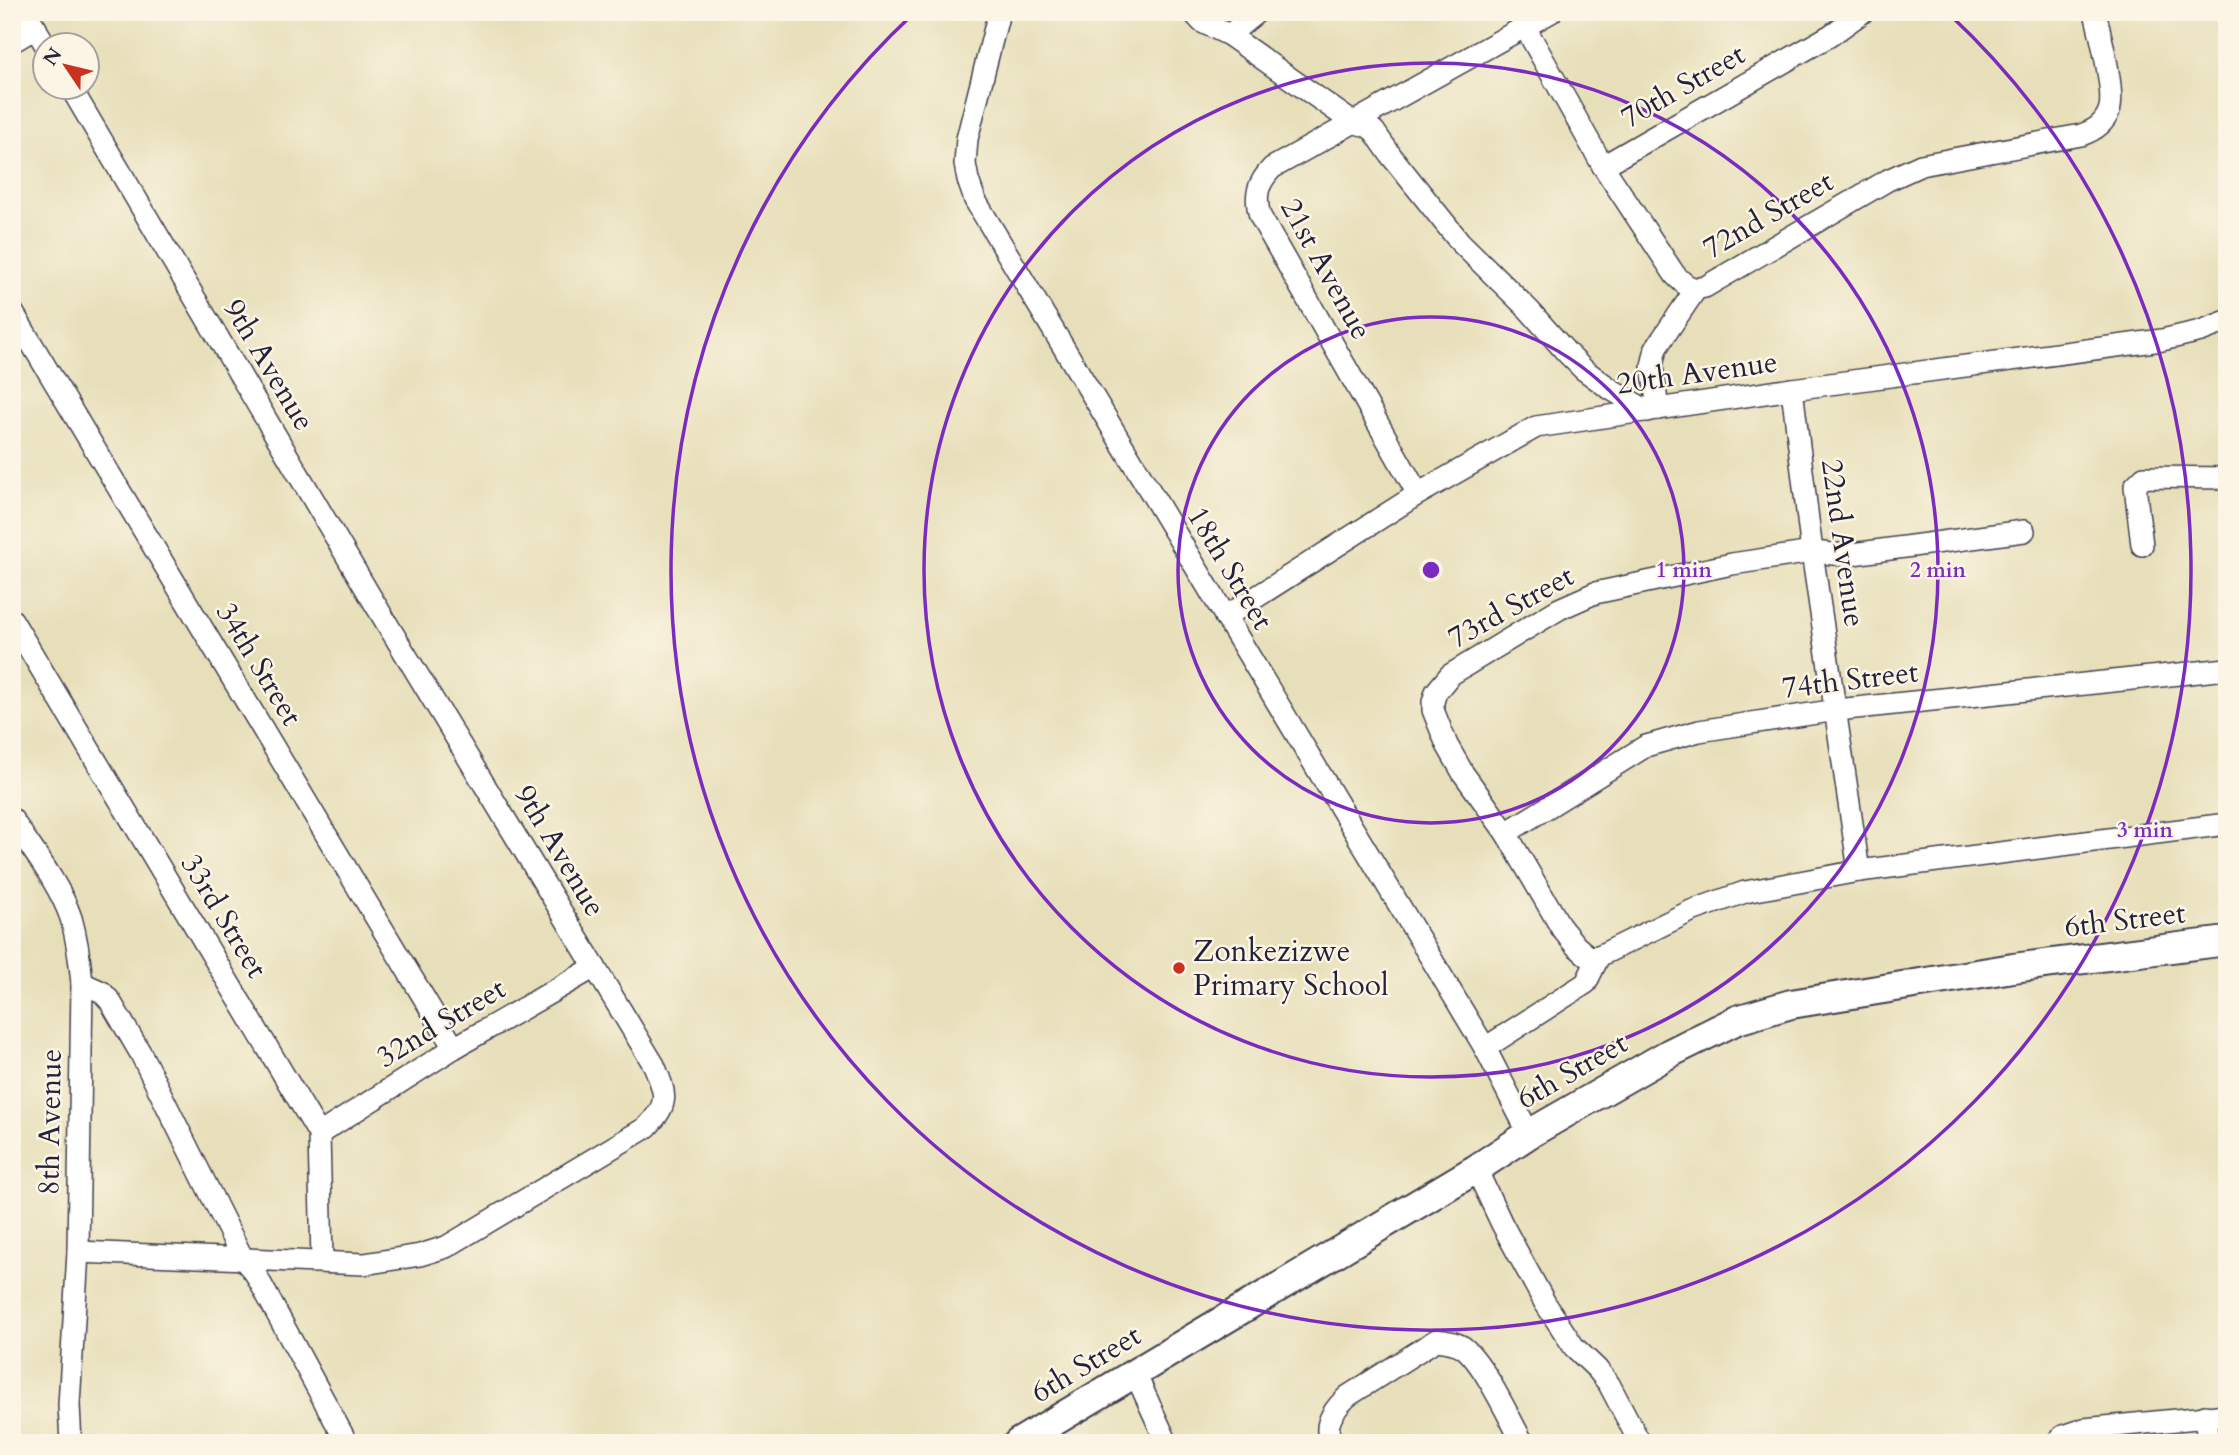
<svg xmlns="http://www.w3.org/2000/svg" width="2239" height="1455" viewBox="0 0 2239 1455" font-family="Cardo,serif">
<rect width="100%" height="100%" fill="#fcf5e5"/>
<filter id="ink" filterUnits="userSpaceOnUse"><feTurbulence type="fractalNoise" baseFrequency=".0143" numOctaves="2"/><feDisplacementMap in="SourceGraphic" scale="14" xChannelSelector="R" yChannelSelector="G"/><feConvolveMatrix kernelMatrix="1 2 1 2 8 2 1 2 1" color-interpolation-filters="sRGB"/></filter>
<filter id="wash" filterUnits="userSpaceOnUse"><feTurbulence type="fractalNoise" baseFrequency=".00686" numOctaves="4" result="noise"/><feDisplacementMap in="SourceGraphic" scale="28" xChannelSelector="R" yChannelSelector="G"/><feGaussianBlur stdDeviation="1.57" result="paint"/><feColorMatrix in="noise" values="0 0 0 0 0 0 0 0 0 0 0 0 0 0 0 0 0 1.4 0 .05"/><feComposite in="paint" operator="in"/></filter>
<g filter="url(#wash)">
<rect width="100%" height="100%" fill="#e7dfb9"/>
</g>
<g filter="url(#ink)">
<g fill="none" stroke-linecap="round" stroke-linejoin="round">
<!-- street casing -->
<g stroke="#403e4e" stroke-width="24">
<g id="street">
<path d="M26 12 46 46"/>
<path d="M999 12 967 139 965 164 968 180 975 200 1485 1048 1529 1134"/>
<path d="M1193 12 1202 22 1229 35 1352 122 1367 126 1374 131 1392 157 1460 242 1529 310 1567 353 1583 369 1609 388 1647 411"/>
<path d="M1525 27 1603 166 1675 275C1685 285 1691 291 1705 287L1888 180 1921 165 2081 135C2093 131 2104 125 2109 111 2116 93 2100 34 2095 12"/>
<path d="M1229 35 1257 12"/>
<path d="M12 42 36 28"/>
<path d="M71 88 369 594 654 1065C666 1094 670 1103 647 1127L446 1247 420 1255 364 1264 78 1252"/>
<path d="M1603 166 1831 35 1863 12"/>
<path d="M12 311 454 1048"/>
<path d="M1792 389 1812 552 1859 871"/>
<path d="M1658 409 1652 366 1656 348 1696 289"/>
<path d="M1418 494 1260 216C1254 195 1258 183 1272 168L1551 12"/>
<path d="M2024 531 1845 555 1812 552 1732 564 1595 593 1559 609 1450 675 1436 692 1433 702V710L1447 745 1463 773 1506 833 1562 929 1576 946 1589 957 1599 956 1691 911 1745 892 1859 871 2227 824"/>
<path d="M2142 545 2135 486 2144 477 2227 478"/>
<path d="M1225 617 1418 494 1536 427 1792 389 2162 340 2201 331 2227 321"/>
<path d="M12 620 319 1134 322 1261"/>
<path d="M12 819C32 850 59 883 71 918 77 939 80 961 82 983L78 1252 69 1405 71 1443"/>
<path d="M1506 833 1646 746 1699 731 1837 710 2227 669"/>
<path d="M82 983 102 992 110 1001 141 1054 243 1259 255 1273 347 1443"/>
<path d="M1485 1048 1586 983 1599 956"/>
<path d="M319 1134 454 1048 595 967"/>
<path d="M1476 1169 1502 1224 1545 1303 1574 1347 1597 1369 1609 1384 1640 1443"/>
<path d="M1135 1373 1167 1443"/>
<path d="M2205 1416 2208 1443"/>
<path d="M1332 1443C1321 1425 1335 1408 1348 1396L1436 1340C1445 1341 1455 1342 1463 1347 1484 1363 1509 1418 1523 1443"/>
<path d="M2056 1443 2063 1436 2084 1429 2227 1415"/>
</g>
</g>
<!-- secondary casing -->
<g stroke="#403e4e" stroke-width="32">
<path id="secondary" d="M1018 1443 1476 1169 1529 1134 1670 1053 1737 1020 1791 1004 2013 968 2227 941"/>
</g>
<!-- street -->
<use href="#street" stroke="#fff" stroke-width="21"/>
<!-- secondary -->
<use href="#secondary" stroke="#fff" stroke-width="28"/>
</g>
</g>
<!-- distance rings -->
<g fill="none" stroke="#7b2cbf" stroke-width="3.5">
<circle cx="1431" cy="570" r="253"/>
<circle cx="1431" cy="570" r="507"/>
<path d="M1949 14A760 760 0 1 1 913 14"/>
</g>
<!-- markers -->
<circle fill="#c8321e" stroke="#fcf5e5" stroke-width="2.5" cx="1179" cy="968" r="7"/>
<g text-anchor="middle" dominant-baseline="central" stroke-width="5" stroke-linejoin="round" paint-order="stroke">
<!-- street labels -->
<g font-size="30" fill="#22223b" stroke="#fcf5e5">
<text transform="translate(1683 86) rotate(-30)">70th Street</text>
<text transform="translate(1768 215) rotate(-30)">72nd Street</text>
<text transform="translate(1326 269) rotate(61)">21st Avenue</text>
<text transform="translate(269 365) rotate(59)">9th Avenue</text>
<text transform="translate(1697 373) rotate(-8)">20th Avenue</text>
<text transform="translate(1843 543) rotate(82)">22nd Avenue</text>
<text transform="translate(1230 568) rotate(59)">18th Street</text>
<text transform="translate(1511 607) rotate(-29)">73rd Street</text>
<text transform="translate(259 664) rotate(59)">34th Street</text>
<text transform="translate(1850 680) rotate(-7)">74th Street</text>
<text transform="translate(560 851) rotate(59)">9th Avenue</text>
<text transform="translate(224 916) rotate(59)">33rd Street</text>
<text transform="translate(2125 920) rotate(-7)">6th Street</text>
<text transform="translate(441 1023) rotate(-31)">32nd Street</text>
<text transform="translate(1572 1071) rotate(-30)">6th Street</text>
<text transform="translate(50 1122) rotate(-89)">8th Avenue</text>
<text transform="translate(1086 1364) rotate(-31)">6th Street</text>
</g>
<!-- poi labels -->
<g font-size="30" fill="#22223b" stroke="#fcf5e5" text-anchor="start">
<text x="1193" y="951">Zonkezizwe<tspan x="1193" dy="34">Primary School</tspan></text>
</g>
</g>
<circle cx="1431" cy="570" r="10" fill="#7b2cbf" stroke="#fcf5e5" stroke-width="3.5"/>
<g font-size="21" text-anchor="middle" font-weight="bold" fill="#7b2cbf" stroke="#fcf5e5" stroke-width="5" stroke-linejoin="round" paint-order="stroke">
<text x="1684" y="577">1 min</text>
<text x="1938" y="577">2 min</text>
<text x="2145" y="837">3 min</text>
</g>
<!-- margin -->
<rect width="2239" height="1455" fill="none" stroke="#fcf5e5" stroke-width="42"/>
<!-- north arrow -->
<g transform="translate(66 66) rotate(305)"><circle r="33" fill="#fcf5e5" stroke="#a5a1a1" stroke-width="2"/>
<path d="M0-5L12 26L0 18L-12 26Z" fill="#c8321e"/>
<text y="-10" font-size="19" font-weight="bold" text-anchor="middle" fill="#22223b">N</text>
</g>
</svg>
